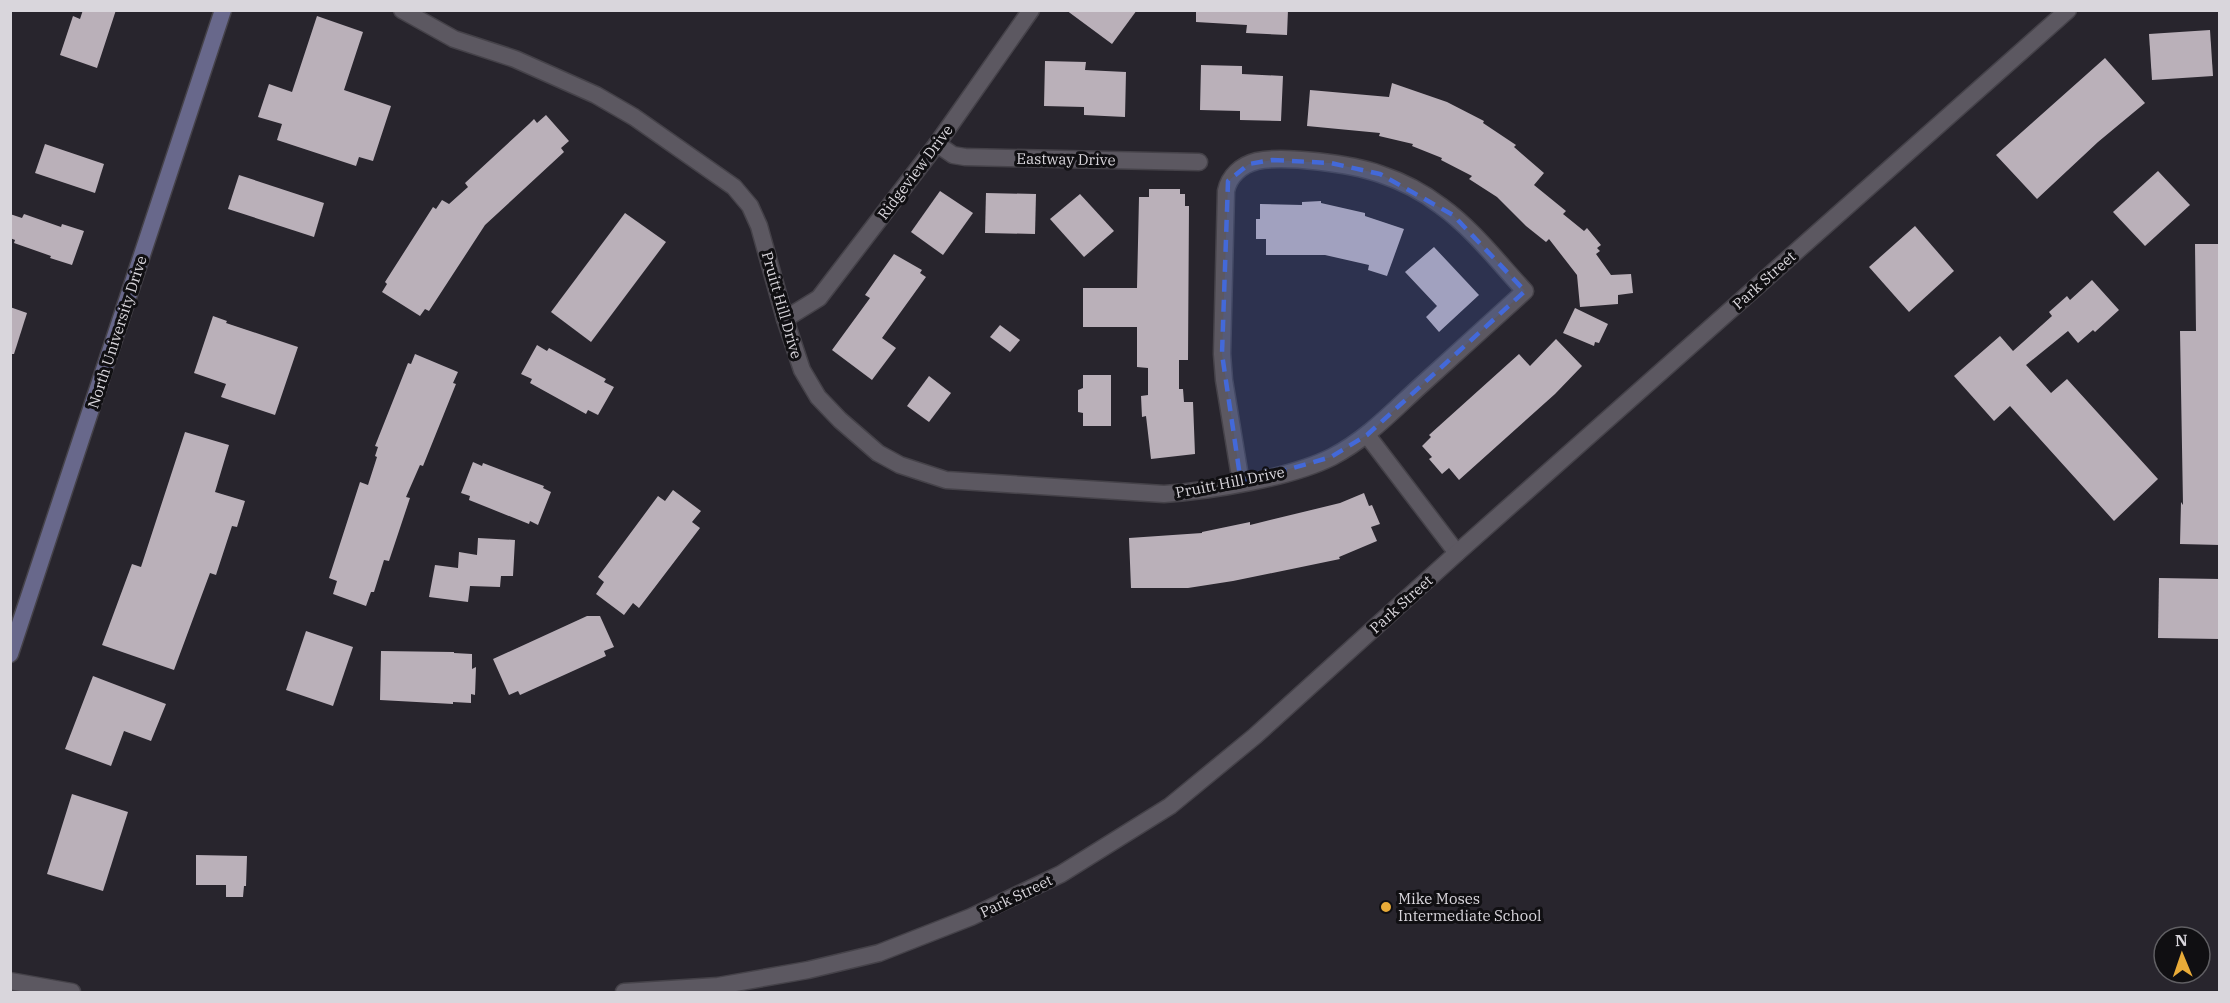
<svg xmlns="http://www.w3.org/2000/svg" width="2230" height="1003" viewBox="0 0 2230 1003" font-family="'IBM Plex Serif',serif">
<rect width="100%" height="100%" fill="#28252d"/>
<!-- building -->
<g fill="#bab0b9">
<path d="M83 10H116L97 68 60 55 73 16 80 19Z"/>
<path d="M1066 10H1137L1112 44Z"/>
<path d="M1196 10H1288L1287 35 1246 33 1247 25 1196 22Z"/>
<path d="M317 16 363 32 344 90 391 106 373 161 359 157 356 166 277 140 282 124 258 117 269 84 292 92Z"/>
<path d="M2210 30 2213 76 2152 80 2149 34Z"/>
<path d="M2105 58 2145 103 2098 142 2037 199 1996 155Z"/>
<path d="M1045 61 1086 62 1085 70 1126 72 1125 117 1084 115V107L1044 106Z"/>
<path d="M1201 65 1242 66V74L1283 76 1281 121 1240 120V111L1200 110Z"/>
<path d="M1392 83 1447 102 1484 121 1483 123 1516 145 1514 147 1544 173 1534 185 1566 211 1563 214 1584 231 1587 228 1601 245 1597 248 1600 251 1596 254 1611 275 1631 274 1633 293 1618 295V304L1580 307 1577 275 1549 239 1546 242 1526 226 1497 197 1469 179 1472 176 1441 160 1442 158 1412 146 1413 144 1379 136 1380 133 1307 126 1310 90 1389 97Z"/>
<path d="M546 115 569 141 561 148 564 152 485 225 429 311 425 309 420 316 382 292 387 284 385 282 433 207 436 209 442 200 449 204 468 187 465 183 529 124 534 119 537 123Z"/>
<path d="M45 144 104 164 95 193 35 173Z"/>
<path d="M2158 171 2190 205 2145 246 2113 212Z"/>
<path d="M239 175 324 203 314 237 228 209Z"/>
<path d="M1149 189H1180V194H1185V206H1189L1188 360H1179V389H1183L1184 402H1193L1195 454 1151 459 1146 416 1142 417 1141 396 1148 395V368L1137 367V327H1083V288H1137L1139 197H1149Z"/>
<path d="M940 191 973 213 943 255 911 232Z"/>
<path d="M986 193 1036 194 1035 234 985 233Z"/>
<path d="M1080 194 1114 231 1084 257 1050 219Z"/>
<path d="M1321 201V203L1365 213V216L1404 229 1387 276 1368 270 1369 265 1325 255H1266V239H1256V219H1260V204L1302 205V202Z"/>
<path d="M625 213 666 242 591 342 551 312Z"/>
<path d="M10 214 22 218 24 214 61 227 62 224 84 231 72 265 50 258 51 256 14 243 15 240 10 238Z"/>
<path d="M1915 226 1954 271 1909 312 1869 267Z"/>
<path d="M2195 244H2220V545L2180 544 2181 502 2183 505 2180 331H2196Z"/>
<path d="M1434 247 1479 295 1439 332 1426 317 1437 306 1405 272Z"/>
<path d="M894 254 922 270 920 273 926 277 882 338 896 348 872 380 832 350 870 298 865 295Z"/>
<path d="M2092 280 2119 310 2095 332 2093 330 2078 343 2068 331 2026 365 2051 393 2067 379 2158 479 2114 521 2010 406 1994 421 1954 376 2000 336 2013 351 2052 316 2049 312 2067 296 2070 300Z"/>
<path d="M10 307 27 313 14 354H10Z"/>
<path d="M1575 308 1608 324 1599 343 1595 342 1594 346 1563 333Z"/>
<path d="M213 316 227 321 226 323 298 347 275 415 221 397 226 384 194 373Z"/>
<path d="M1000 325 1020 340 1010 352 990 337Z"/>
<path d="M1556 339 1582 366 1555 394 1459 480 1449 468 1442 474 1429 459 1432 457 1422 446 1431 437 1429 435 1519 354 1530 366Z"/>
<path d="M537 345 547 351 549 348 606 379 604 382 614 387 598 415 588 410 586 414 530 383 532 379 521 374Z"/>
<path d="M415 354 458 372 453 383 456 384 423 466 420 465 406 497 410 498 389 561 384 560 374 592H371L366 606 333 594 337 581 329 578 360 482 368 485 377 457 375 456 378 447 375 446 408 363 411 364Z"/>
<path d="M1083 375H1111V426H1083V413L1078 412V390L1083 388Z"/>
<path d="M929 376 951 393 929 422 907 406Z"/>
<path d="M185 432 229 445 215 492 245 501 237 527 232 526 216 575 210 573 174 670 102 645 132 564 141 567Z"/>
<path d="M473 462 482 466 483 463 544 486 543 488 551 492 538 525 530 521 529 524 469 500 470 496 461 493Z"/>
<path d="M673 490 701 511 692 522 700 528 639 608 633 603 624 615 596 594 604 582 598 577 658 496 665 501Z"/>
<path d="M1364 493 1369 506 1372 505 1380 524 1371 527 1377 541 1339 557 1340 559 1233 581 1188 588H1131L1129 538 1202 533V532L1250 522V525L1340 503Z"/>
<path d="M478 538 515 540 513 576H501L500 587 470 586 468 602 429 597 435 565 458 568 459 552 477 555Z"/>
<path d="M2159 578 2220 579 2219 639 2158 638Z"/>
<path d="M587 616H600L614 647 604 651 606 656 520 695 518 691 509 695 493 659Z"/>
<path d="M306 631 353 647 333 706 286 690Z"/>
<path d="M381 651 454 652V653L472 654V669L476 667 475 695 471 694V703L453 702V704L380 700Z"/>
<path d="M93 676 166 704 151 741 124 731 111 766 65 749Z"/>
<path d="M72 794 128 812 103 891 47 874Z"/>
<path d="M196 855 247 856 246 886H244L243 897H226V885H196Z"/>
</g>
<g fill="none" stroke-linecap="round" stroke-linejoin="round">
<!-- minor casing -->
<g stroke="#454249" stroke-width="19">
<g id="minor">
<path d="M402 10 454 39 515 59 596 95 634 117 734 187 750 206 759 226 785 319 802 370 818 397 840 420 878 453 900 465 946 480 1164 494C1210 491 1290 478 1332 457 1365 440 1390 414 1417 389 1453 356 1489 324 1525 291 1498 262 1473 229 1441 206 1423 192 1401 181 1380 174 1352 164 1285 155 1257 161 1241 165 1229 176 1226 191L1222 354 1224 380 1241 483"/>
<path d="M937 144 953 155 965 157 1199 162"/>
<path d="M785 319 819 298 937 144 1031 10"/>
<path d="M1367 435 1457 553"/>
</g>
</g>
<!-- tertiary casing -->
<g stroke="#454249" stroke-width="19">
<g id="tertiary">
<path d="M10 981 72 992"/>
<path d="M624 992 718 986 808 970 879 953 971 917 1061 874 1170 806 1255 736 1457 553 2068 10"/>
</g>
</g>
<!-- secondary casing -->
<g stroke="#454249" stroke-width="19">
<path id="secondary" d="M10 654 223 10"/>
</g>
<!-- minor -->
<use href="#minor" stroke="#5c5861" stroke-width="16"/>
<!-- tertiary -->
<use href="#tertiary" stroke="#5c5861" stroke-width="16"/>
<!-- secondary -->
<use href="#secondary" stroke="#68688b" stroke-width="16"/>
</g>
<!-- marked area -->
<path fill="#4369d9" fill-opacity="0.2" stroke="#4369d9" stroke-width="4.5" stroke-dasharray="12 8" stroke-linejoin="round" d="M1272 160 1331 163 1380 174 1453 215 1525 291 1367 435 1331 457 1241 483 1222 354 1228 181 1249 164Z"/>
<!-- markers -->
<circle fill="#e9ab38" stroke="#100f12" stroke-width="2" cx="1386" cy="907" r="6"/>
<g text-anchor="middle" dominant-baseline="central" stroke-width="6" stroke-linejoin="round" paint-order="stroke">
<!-- street labels -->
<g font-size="15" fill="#d9d6dc" stroke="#100f12">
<text transform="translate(1066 159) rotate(1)">Eastway Drive</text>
<text transform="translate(915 172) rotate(-53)">Ridgeview Drive</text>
<text transform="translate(1764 280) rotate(-42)">Park Street</text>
<text transform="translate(782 305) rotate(74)">Pruitt Hill Drive</text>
<text transform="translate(117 332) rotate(-72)">North University Drive</text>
<text transform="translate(1230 482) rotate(-11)">Pruitt Hill Drive</text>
<text transform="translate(1401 604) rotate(-42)">Park Street</text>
<text transform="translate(1016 896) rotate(-26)">Park Street</text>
</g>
<!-- poi labels -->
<g font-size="15" fill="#d9d6dc" stroke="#100f12" text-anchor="start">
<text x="1398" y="898">Mike Moses<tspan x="1398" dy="17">Intermediate School</tspan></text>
</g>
</g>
<!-- border -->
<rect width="2230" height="1003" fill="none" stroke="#d9d6dc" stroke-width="24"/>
<!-- north arrow -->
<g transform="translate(2182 955) rotate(358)"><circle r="28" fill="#100f12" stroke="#605f63" stroke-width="1.5"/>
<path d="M0-4.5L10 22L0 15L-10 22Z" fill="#e9ab38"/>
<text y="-9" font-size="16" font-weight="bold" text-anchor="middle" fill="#d9d6dc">N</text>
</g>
</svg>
